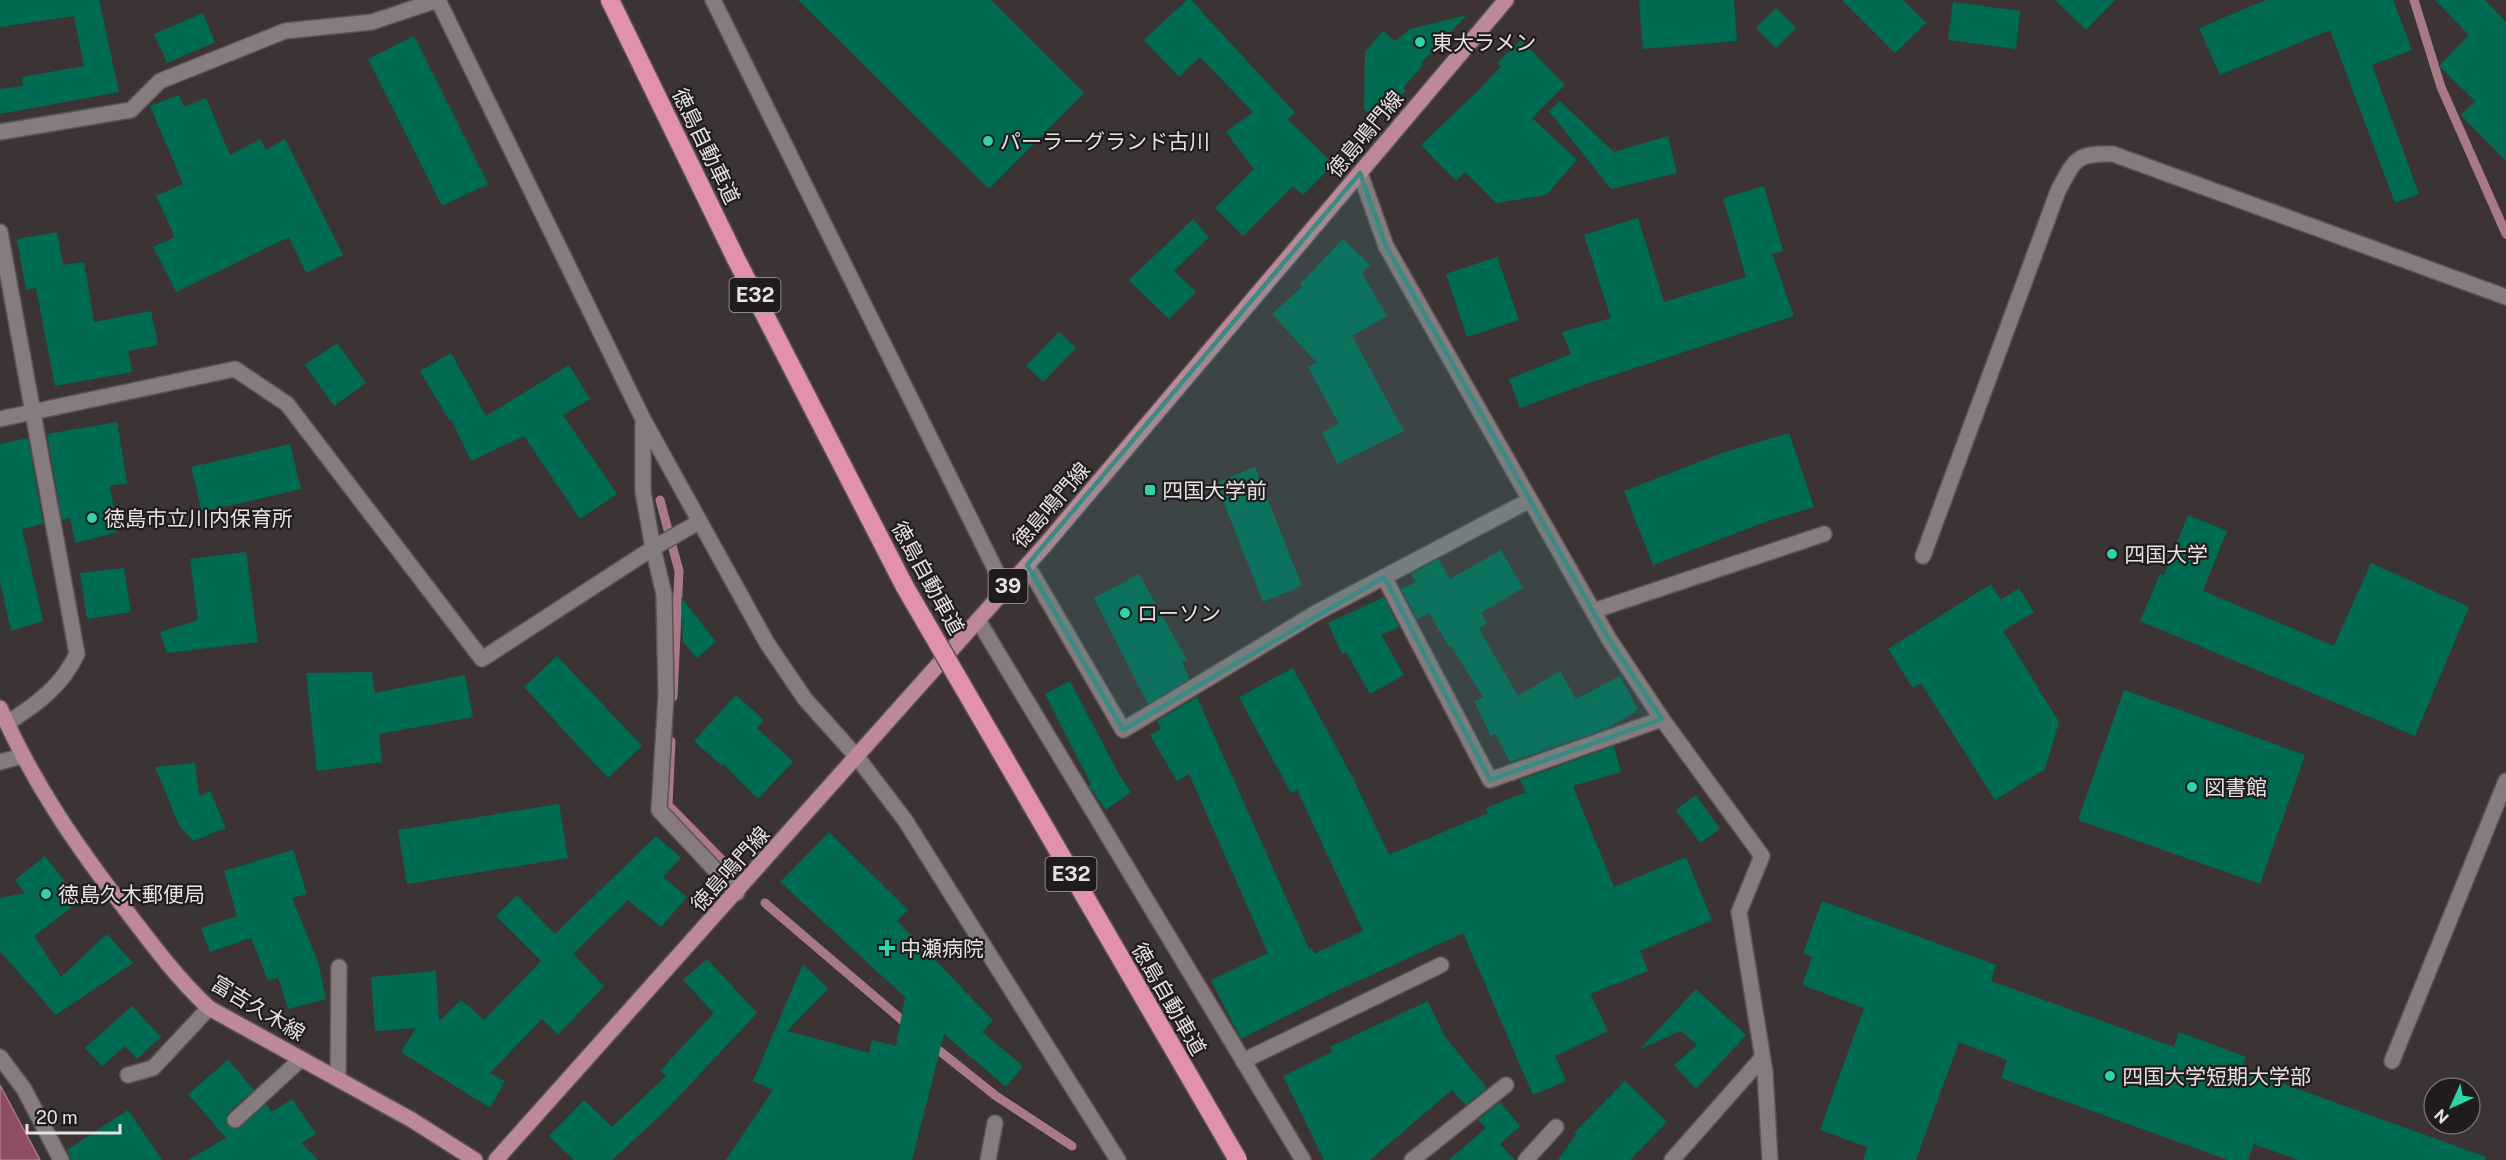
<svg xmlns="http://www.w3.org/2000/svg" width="2506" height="1160" viewBox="0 0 2506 1160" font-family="'Public Sans','Noto Sans JP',sans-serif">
<rect width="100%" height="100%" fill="#3c3335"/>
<!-- water -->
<path fill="#8f4c62" stroke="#a97988" stroke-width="1.5" d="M0 1085 40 1160H0Z"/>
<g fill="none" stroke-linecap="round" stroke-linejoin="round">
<!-- stream -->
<g stroke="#a97988" stroke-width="9">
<path d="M2414 0 2441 87 2506 234"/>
<path d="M660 500 679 571 673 697"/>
<path d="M671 741 668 805 726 864"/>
<path d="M765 903 909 1026"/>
<path d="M931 1044 996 1096 1072 1146"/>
</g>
</g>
<!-- building -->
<g fill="#006b53">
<path d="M0 0H99L119 92 0 114V89L23 86 22 77 84 66 74 16 0 27Z"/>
<path d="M798 0H991L1084 93 989 189Z"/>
<path d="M1187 0H1191L1295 113 1287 119 1334 164 1303 195 1293 186 1243 236 1215 208 1254 169 1226 132 1253 112 1200 57 1179 77 1144 40Z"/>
<path d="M1639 0H1734L1737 41 1643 49Z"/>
<path d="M1842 0H1903L1926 23 1895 53Z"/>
<path d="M2055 0H2115L2086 30Z"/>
<path d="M2266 0H2393L2412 50 2372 65 2419 194 2395 203 2330 30 2220 75 2199 28Z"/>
<path d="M2435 0H2485L2506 22V161L2461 115 2475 101 2439 66 2469 35Z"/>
<path d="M1953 2 2020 11 2016 49 1948 40Z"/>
<path d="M1776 8 1796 28 1776 48 1756 28Z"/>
<path d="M203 13 215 42 167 63 154 34Z"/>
<path d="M1467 15 1421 63 1423 65 1403 88 1406 91 1375 120 1364 109 1365 52 1383 31 1395 41 1410 29Z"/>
<path d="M414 36 488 184 442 206 368 59Z"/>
<path d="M1521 40 1565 85 1532 118 1577 160 1546 195 1496 203 1465 172 1456 181 1421 145 1480 89 1501 66 1497 63Z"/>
<path d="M179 95 184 107 206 98 230 155 260 139 266 150 285 139 343 255 306 273 289 237 176 292 153 247 175 237 156 196 183 184 150 106Z"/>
<path d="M1560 101 1614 152 1668 136 1677 173 1611 189 1549 111Z"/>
<path d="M1764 186 1783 251 1772 254 1794 316 1583 385 1520 408 1509 379 1571 354 1562 332 1611 318 1584 235 1638 218 1664 302 1746 277 1723 198Z"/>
<path d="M1193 219 1209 237 1174 271 1196 292 1169 319 1129 280Z"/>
<path d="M57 232 63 265 84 262 94 322 151 311 158 345 128 351 132 372 55 386 36 288 26 290 17 239Z"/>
<path d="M1343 239 1370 265 1362 273 1387 316 1352 336 1404 431 1337 464 1322 432 1339 424 1308 367 1317 363 1272 314 1303 286 1300 284Z"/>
<path d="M1497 257 1519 320 1467 337 1446 274Z"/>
<path d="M1059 332 1076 348 1043 382 1026 366Z"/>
<path d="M337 343 366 383 334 406 305 365Z"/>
<path d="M451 353 486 416 569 365 590 399 563 415 617 494 580 519 524 436 471 461 451 419 449 420 420 371Z"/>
<path d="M117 422 127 483 110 486 118 532 75 543 70 518 62 520 47 434Z"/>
<path d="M1789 433 1814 507 1765 522 1653 565 1624 491 1722 453Z"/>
<path d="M28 438 43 524 22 529 43 621 11 631 0 582V444Z"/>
<path d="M290 444 301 489 202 512 191 467Z"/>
<path d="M1255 467 1302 586 1263 602 1216 483Z"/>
<path d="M2188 515 2227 531 2203 591 2334 646 2371 563 2469 607 2415 736 2140 621 2160 574 2164 575Z"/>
<path d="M1501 550 1523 588 1481 613 1487 623 1479 629 1518 696 1560 671 1576 699 1620 676 1638 710 1608 728 1510 762 1495 734 1491 736 1474 701 1483 697 1451 646 1449 647 1429 613 1417 619 1401 589 1416 582 1411 574 1439 559 1450 579Z"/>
<path d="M246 552 258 642 167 653 160 632 198 620 190 559Z"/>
<path d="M124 568 131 612 87 619 80 573Z"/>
<path d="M1139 574 1187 660 1182 662 1189 679 1148 704 1094 598Z"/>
<path d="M1991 584 2001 600 2019 588 2034 612 2003 631 2059 722 2045 769 1995 800 1921 683 1913 688 1888 649Z"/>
<path d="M681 597 716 642 697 658 683 642Z"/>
<path d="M1384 597 1399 627 1381 635 1404 675 1370 694 1346 652 1342 654 1328 623Z"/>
<path d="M557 656 642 746 608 778 524 687Z"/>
<path d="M1293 668 1354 780 1389 855 1488 813 1486 808 1526 792 1520 780 1614 746 1621 772 1573 786 1614 887 1686 857 1712 920 1640 951 1648 971 1590 994 1608 1031 1555 1056 1566 1081 1533 1095 1463 933 1332 993 1241 1039 1211 980 1268 953 1189 774 1177 781 1150 735 1161 729 1157 721 1197 697 1309 949 1312 948 1314 954 1363 931 1297 790 1291 793 1239 697Z"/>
<path d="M372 672 375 693 465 675 473 717 379 734 382 762 317 771 306 673Z"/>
<path d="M1070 681 1120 776 1131 792 1106 810 1089 786 1091 784 1045 694Z"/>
<path d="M2124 690 2305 755 2260 884 2078 820Z"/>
<path d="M736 695 764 720 757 728 793 762 758 799 723 764 722 766 694 741Z"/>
<path d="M195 763 199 796 210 791 226 828 193 841 179 825 155 767Z"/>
<path d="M1696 795 1720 829 1700 843 1676 810Z"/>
<path d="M559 804 568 858 407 884 398 830Z"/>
<path d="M829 832 908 910 897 921 993 1020 982 1032 1023 1066 1006 1087 944 1034 912 1160H726L773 1090 753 1081 803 964 828 989 787 1031 869 1053 872 1040 896 1046 905 997 780 882Z"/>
<path d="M656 836 681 858 663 877 687 897 661 927 628 900 573 954 604 986 558 1035 542 1019 490 1073 505 1081 490 1108 401 1052 416 1028 375 1031 371 977 436 971 439 1021 461 1000 484 1020 541 961 496 916 517 895 555 934Z"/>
<path d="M293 850 307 894 292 898 318 962 326 999 288 1009 278 977 268 981 251 938 210 952 201 928 237 916 224 871Z"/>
<path d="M45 856 80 901 34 936 61 977 107 934 133 963 56 1015 0 951V898L25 893 15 880Z"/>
<path d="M1822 901 1996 965 1991 981 2174 1047 2179 1032 2246 1057 2242 1069 2486 1157 2485 1160H2298L2254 1144 2248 1160H2228L2001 1078 2007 1060 1959 1042 1916 1160H1863L1867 1147 1820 1130 1864 1008 1802 985 1812 957 1803 954Z"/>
<path d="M707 959 757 1013 668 1108 612 1160H574L549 1136 584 1100 612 1127 666 1076 660 1071 714 1013 683 980Z"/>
<path d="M1696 989 1746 1035 1696 1089 1674 1065 1697 1045 1681 1031 1640 1049Z"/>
<path d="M1428 1001 1445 1037 1487 1088 1466 1105 1452 1090 1370 1160H1324L1283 1076 1332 1052 1330 1047Z"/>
<path d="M132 1006 161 1037 137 1059 125 1046 102 1066 85 1048Z"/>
<path d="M228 1060 254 1090 228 1113 225 1122 228 1126 238 1129 266 1104 272 1112 292 1099 316 1134 301 1143 318 1160H188L226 1138 188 1094Z"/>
<path d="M1625 1081 1667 1122 1630 1160H1558L1576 1135 1574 1133Z"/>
<path d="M1500 1102 1520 1126 1500 1144 1515 1160H1449L1486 1128 1478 1120Z"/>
<path d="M128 1110 162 1160H71L67 1150Z"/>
</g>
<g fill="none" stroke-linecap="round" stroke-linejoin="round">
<!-- minor casing -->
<g stroke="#5a5254" stroke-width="18">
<g id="minor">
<path d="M438 0 643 419 767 643 805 699 857 757 905 820 1118 1160"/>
<path d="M713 0 1005 589"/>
<path d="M0 132 131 110 160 81 285 31 372 22 438 0"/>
<path d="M1360 173 1386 246 1609 639 1662 719 1762 856 1739 912 1765 1072 1770 1160"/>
<path d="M0 232 77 654C62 686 36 705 7 723"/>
<path d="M0 419 235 369 287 404 482 659 653 548 643 492V420"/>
<path d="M699 522 653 548 664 594 666 696 659 810 737 893"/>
<path d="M1923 556 2058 191C2075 159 2076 153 2113 154L2506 297"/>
<path d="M1027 565 1123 730 1316 613 1530 500"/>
<path d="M1384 577 1490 780 1662 719"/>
<path d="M1593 611 1824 534"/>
<path d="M978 620 1303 1160"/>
<path d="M0 762 22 756"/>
<path d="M0 1057 24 1089 61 1160"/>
<path d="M1243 1061 1441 965"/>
<path d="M2392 1061 2506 781"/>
<path d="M128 1075 153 1068 209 1008"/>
<path d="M338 1078 339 967"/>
<path d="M235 1120 301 1059"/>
<path d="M988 1160 995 1123"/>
<path d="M1412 1160 1506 1085"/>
<path d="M1526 1160 1556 1127"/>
<path d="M1672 1160 1762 1058"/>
</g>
</g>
<!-- major casing -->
<g stroke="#5a5254" stroke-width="18">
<g id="major">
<path d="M0 708C34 785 77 847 129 914 154 947 178 979 209 1008L412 1120 475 1160"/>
<path d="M496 1160 1045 545 1506 0"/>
</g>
</g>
<!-- highway casing -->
<g stroke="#5a5254" stroke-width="21">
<path id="highway" d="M610 0 736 259 905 587"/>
</g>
<!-- minor -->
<use href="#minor" stroke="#867b7e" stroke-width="15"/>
<!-- major -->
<use href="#major" stroke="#bd8898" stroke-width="15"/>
<!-- highway -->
<use href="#highway" stroke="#e191aa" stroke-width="18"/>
<!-- highway-bridge casing -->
<g stroke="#5a5254" stroke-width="21" stroke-linecap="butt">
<path id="highway-bridge" d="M905 587 1238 1160"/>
</g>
<!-- highway-bridge -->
<use href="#highway-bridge" stroke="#e191aa" stroke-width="18"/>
</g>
<!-- marked area -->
<path fill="#3a8b85" fill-opacity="0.2" stroke="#3a8b85" stroke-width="4.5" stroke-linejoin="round" d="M1360 173 1386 246 1609 639 1662 719 1490 780 1384 577 1123 730 1027 565Z"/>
<!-- markers -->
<g fill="#2ed4aa" stroke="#201c1d" stroke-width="2">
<circle cx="1420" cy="42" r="6"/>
<circle cx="988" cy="141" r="6"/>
<rect x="1144" y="484" width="12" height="12" rx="3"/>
<circle cx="92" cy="518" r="6"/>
<circle cx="2112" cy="554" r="6"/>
<circle cx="1125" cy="613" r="6"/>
<circle cx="2192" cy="787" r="6"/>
<circle cx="46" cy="894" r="6"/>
<path d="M884 939h6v6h6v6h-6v6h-6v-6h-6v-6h6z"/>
<circle cx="2110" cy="1076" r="6"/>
</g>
<g text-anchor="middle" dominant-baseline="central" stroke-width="4.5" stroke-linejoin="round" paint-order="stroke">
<!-- shield labels -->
<g fill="#201c1d" stroke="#aba6a7" stroke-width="1.5">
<rect x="729.5" y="278" width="51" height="34" rx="4.5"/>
<rect x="988.5" y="569" width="39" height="34" rx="4.5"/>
<rect x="1045.5" y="857" width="51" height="34" rx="4.5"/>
</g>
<g font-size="20" font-weight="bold" fill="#e7e1e2">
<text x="755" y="295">E32</text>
<text x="1008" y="586">39</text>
<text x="1071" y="874">E32</text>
</g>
<!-- poi labels -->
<g font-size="21" fill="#e7e1e2" stroke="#201c1d" text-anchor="start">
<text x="1432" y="42">東大ラメン</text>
<text x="1000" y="141">パーラーグランド古川</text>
<text x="1162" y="490">四国大学前</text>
<text x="104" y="518">徳島市立川内保育所</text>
<text x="2124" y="554">四国大学</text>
<text x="1137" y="613">ローソン</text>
<text x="2204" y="787">図書館</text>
<text x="58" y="894">徳島久木郵便局</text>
<text x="900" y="948">中瀬病院</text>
<text x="2122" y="1076">四国大学短期大学部</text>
</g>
<!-- street labels -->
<g font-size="21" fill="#e7e1e2" stroke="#201c1d">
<text transform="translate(1365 134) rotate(-50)">徳島鳴門線</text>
<text transform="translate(706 146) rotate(64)">徳島自動車道</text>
<text transform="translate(1051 505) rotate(-49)">徳島鳴門線</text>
<text transform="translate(928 578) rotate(61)">徳島自動車道</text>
<text transform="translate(730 869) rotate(-48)">徳島鳴門線</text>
<text transform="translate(1169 999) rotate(60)">徳島自動車道</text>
<text transform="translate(258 1008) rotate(31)">富吉久木線</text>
</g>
</g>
<!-- north arrow -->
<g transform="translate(2452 1106) rotate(225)"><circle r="28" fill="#201c1d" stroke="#706b6c" stroke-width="1.5"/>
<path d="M0-4.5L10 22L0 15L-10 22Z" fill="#2ed4aa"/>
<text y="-9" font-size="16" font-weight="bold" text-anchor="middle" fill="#e7e1e2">N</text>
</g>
<!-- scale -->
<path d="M27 1124v9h93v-9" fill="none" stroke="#e7e1e2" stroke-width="3"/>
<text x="36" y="1124" font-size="18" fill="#e7e1e2" stroke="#201c1d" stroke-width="4.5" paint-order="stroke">20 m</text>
</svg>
